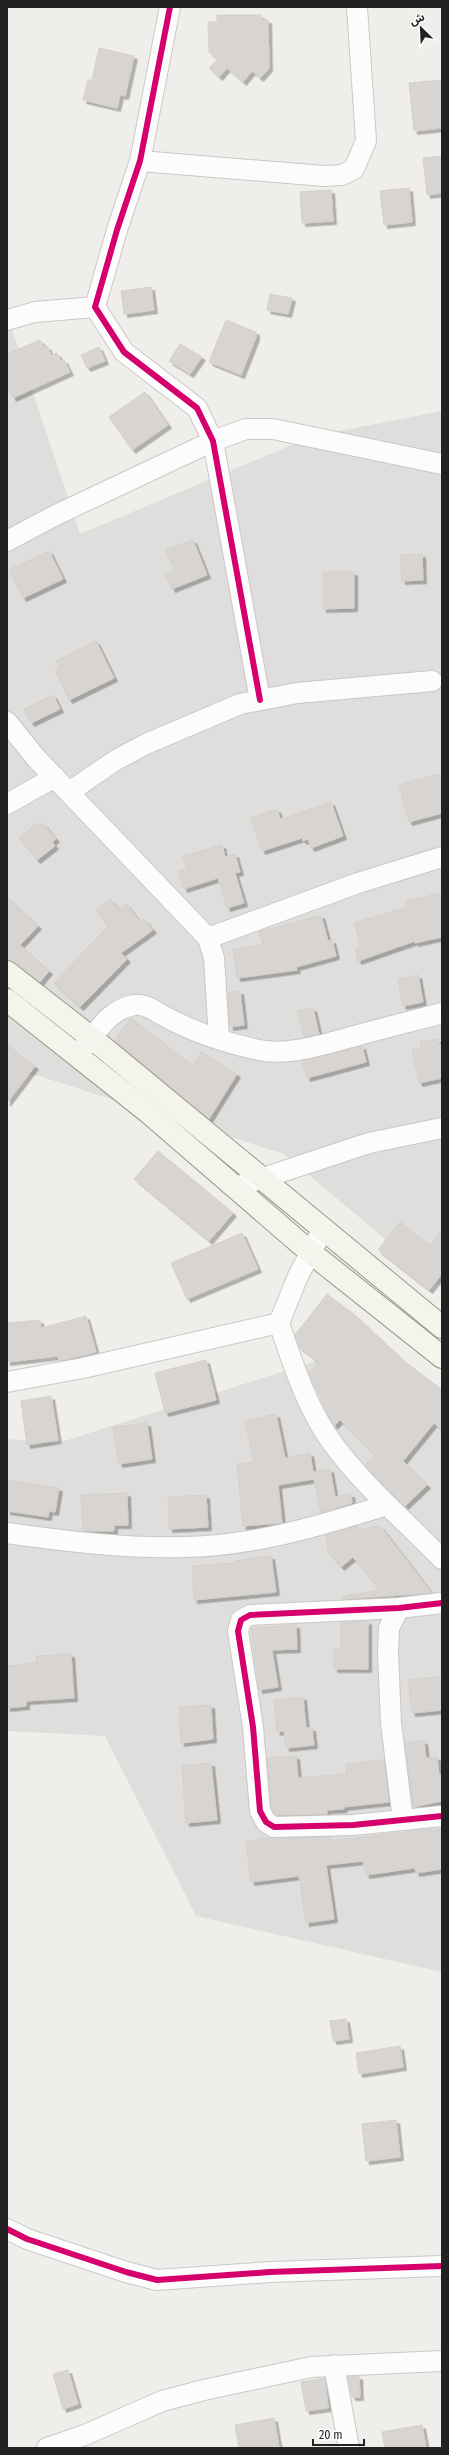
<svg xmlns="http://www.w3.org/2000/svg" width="449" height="2455" viewBox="0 0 449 2455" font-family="'Fira Sans Condensed','Noto Sans Arabic',sans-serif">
<defs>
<filter id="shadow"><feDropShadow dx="3.5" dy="3.5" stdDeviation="0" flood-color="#0004"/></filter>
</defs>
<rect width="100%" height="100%" fill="#f0eeeb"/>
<!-- residential -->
<g fill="#dfdedc">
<path d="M7 314 80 534 313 436 442 411V1287L284 1154 39 1076 7 1073Z"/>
<path d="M354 1349 442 1422V1972L196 1916 105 1736 7 1731V1439L58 1443Z"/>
</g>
<!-- building -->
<g fill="#d7d4d2" stroke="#d3d0cc" filter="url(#shadow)">
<path d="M217 15H261V20H268L269 68 260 78 252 71 243 82 227 68 219 77 209 68 218 59 209 52 208 22H217Z"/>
<path d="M99 48 134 56 125 96 120 95 117 108 83 100 88 80H92Z"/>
<path d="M442 80V128L414 131 409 83Z"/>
<path d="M442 156V193L427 195 423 158Z"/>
<path d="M409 188 412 222 384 225 380 191Z"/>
<path d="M331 190 333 221 302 223 300 192Z"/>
<path d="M151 287 154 310 124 314 121 291Z"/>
<path d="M270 294 292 298 288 314 267 310Z"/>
<path d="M226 320 256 332V337L241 375 209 362Z"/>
<path d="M40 340 44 347 47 346 51 355 57 353 61 361 64 360 70 372 13 398 7 384V354Z"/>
<path d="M180 344 202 357 190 374 169 361Z"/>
<path d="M99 347 105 361 87 368 81 355Z"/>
<path d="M145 392 168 425 132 450 109 417Z"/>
<path d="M193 540 207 575 172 589 166 575 175 571 166 550Z"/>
<path d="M49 551 63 579 23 598 9 570Z"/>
<path d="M422 554 423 580 402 581 400 555Z"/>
<path d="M323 572H354V608L323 609Z"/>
<path d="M96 641 114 678 69 700 55 670 60 668 56 661Z"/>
<path d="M53 695 60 709 31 723 24 709Z"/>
<path d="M439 774 442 783V813L409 822 399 785Z"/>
<path d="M331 802 343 836 311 848 308 839 303 841 302 838 262 851 251 818 277 809 280 819Z"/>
<path d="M37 823 39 826 43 823 56 839 52 842 55 846 37 860 19 838Z"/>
<path d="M222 845 225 857 235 854 240 872 235 873 244 903 227 908 218 878 184 889 178 871 187 869 183 856Z"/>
<path d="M442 893V937L415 943V941L358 961 355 949 361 947 354 923 407 907 406 901Z"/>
<path d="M7 897 38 926 20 945 49 971 40 982 7 959Z"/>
<path d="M110 899 119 910 126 904 140 922 144 919 153 930 121 953 127 959 80 1007 54 983 108 926 96 910Z"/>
<path d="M321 915 328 941 332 940 336 956 296 967 297 970 237 978 233 949 263 945 259 932Z"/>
<path d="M418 975 423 1002 403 1006 398 979Z"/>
<path d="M240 991 244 1025 230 1027 228 993Z"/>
<path d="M313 1008 319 1034 304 1037 297 1011Z"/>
<path d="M131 1018 193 1066 201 1052 237 1074 209 1119 114 1040Z"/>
<path d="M438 1039 439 1045 442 1044V1078L419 1083 412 1050 422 1048 420 1042Z"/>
<path d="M7 1045 35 1066 7 1103Z"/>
<path d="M362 1046 366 1062 307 1078 302 1061Z"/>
<path d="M158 1151 233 1213 209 1241 134 1179Z"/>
<path d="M400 1222 430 1246 442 1230V1274L429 1290 378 1250Z"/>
<path d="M242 1233 258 1269 187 1299 171 1263Z"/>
<path d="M327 1294 355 1315 404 1361 442 1390V1431L434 1423 403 1461 427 1485 405 1506 365 1465 375 1455 340 1420 334 1426 309 1373 319 1362 299 1347 295 1335Z"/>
<path d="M86 1316 96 1352 59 1361 58 1356 7 1362V1323L40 1320 41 1328Z"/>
<path d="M206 1360 216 1400 165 1413 155 1373Z"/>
<path d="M51 1396 58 1440 27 1445 21 1401Z"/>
<path d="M276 1414 285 1458 310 1453 313 1472 330 1469 335 1497 351 1494 352 1503 321 1513 314 1479 278 1485 282 1523 243 1526 237 1464 254 1462 245 1421Z"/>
<path d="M147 1423 152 1459 119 1464 113 1427Z"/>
<path d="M7 1480 59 1488 55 1512 49 1511 48 1517 7 1511Z"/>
<path d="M127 1493 128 1525H114V1531H83L81 1495Z"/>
<path d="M206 1495 208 1527 169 1529 168 1497Z"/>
<path d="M357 1526V1530L380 1526 432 1593 343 1599V1596L380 1590 353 1557 341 1567 328 1552 326 1535Z"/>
<path d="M271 1556 276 1592 194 1600 192 1566 235 1563 234 1561Z"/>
<path d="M368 1621V1669H334V1649H341V1623Z"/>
<path d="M296 1625 297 1649 272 1650 278 1687 259 1690 251 1628Z"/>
<path d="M71 1654 74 1698 26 1701V1706L7 1708V1666L37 1663 36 1656Z"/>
<path d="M442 1676V1710L412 1713 408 1680Z"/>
<path d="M303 1697 306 1728H312L314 1745 286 1748 284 1731 277 1732 274 1700Z"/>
<path d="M211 1705 213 1739 181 1743 179 1707Z"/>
<path d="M424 1741 426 1758 437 1757 439 1775H442V1801L413 1807 405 1743Z"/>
<path d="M296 1756 298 1778 347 1774 346 1764 384 1760 389 1802 343 1807 344 1809 327 1810V1814L277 1815 271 1808 267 1758Z"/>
<path d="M211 1763 217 1820 186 1823 182 1766Z"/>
<path d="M432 1829 433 1831 442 1829V1869L416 1873 415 1868 366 1875 363 1861 326 1865 334 1919 306 1923 299 1876 251 1882 246 1842 269 1837H330V1841Z"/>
<path d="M346 2019 349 2039 333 2041 330 2021Z"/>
<path d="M400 2046 403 2067 359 2074 356 2053Z"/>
<path d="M396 2120 400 2157 366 2161 362 2124Z"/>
<path d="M68 2370 78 2404 63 2409 53 2374Z"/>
<path d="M359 2376 360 2397H352L348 2377Z"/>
<path d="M325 2378 328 2408 306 2411 301 2382Z"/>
<path d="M274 2418 279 2448H239L235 2425Z"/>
<path d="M422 2425 426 2448H385L382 2432Z"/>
</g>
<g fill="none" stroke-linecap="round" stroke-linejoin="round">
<!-- street casing -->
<g stroke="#c9c8c7" stroke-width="22">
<g id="street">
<path d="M170 7 140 161 117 230 95 307 124 352 197 408 213 441 260 700"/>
<path d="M140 161 324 176 342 175 354 169 366 141 357 7"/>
<path d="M7 320 35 312 95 307"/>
<path d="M7 541 56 515 213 441 246 429H273L442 464"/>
<path d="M7 722 36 758 208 938 214 958 219 1038"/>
<path d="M69 792 116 760 146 744 240 704 297 693 432 681"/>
<path d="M7 804 55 777"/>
<path d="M208 938 358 883 442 857"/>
<path d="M77 1055C94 1037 108 1009 134 1005 144 1003 154 1010 162 1015 191 1031 226 1043 259 1050 291 1057 335 1041 366 1033 391 1026 417 1020 442 1013"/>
<path d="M236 1187 369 1143 442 1128"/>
<path d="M279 1323C293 1364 307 1409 333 1444 365 1487 405 1521 442 1559"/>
<path d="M7 1382 83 1368 279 1323 298 1276 323 1229"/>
<path d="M7 1533C66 1541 126 1549 186 1547 254 1546 322 1525 387 1505"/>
<path d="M442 1603 399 1608 250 1615 241 1620 238 1631 253 1727 260 1811 266 1822 274 1827 353 1825 442 1816"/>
<path d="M399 1608 389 1628 388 1653 391 1723 403 1820"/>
<path d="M7 2229 27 2239 126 2272 157 2280 270 2272 442 2266"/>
<path d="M334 2365 349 2448"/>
<path d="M47 2448 85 2435 162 2401 204 2390 311 2367 442 2361"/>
</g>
</g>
<!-- secondary casing -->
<g stroke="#999a82" stroke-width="24">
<g id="secondary">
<path d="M7 972 93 1039 442 1327"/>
<path d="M7 1000 148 1112 310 1252 442 1357"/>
</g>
</g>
<!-- street -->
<use href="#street" stroke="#fdfcfc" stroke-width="20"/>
<!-- secondary -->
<use href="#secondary" stroke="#f4f4ed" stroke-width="22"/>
<!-- cycleway casing -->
<g stroke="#fff" stroke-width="8">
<g id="cycleway">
<path d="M170 7 140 161 117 230 95 307 124 352 197 408 213 441 260 700"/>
<path d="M442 1603 399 1608 250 1615 241 1620 238 1631 253 1727 260 1811 266 1822 274 1827 353 1825 442 1816"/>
<path d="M7 2229 27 2239 126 2272 157 2280 270 2272 442 2266"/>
</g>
</g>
<!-- cycleway -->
<use href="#cycleway" stroke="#d6006c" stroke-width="6"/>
</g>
<!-- border -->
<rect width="449" height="2455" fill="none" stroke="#222222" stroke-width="16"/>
<!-- north arrow -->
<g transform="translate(421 28) rotate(336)" stroke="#ffffff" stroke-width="3" paint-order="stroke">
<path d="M0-3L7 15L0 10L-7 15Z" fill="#222222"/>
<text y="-6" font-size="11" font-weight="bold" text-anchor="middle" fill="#222222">ش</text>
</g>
<!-- scale -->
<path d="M313 2439v6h51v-6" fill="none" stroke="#222222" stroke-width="2"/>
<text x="319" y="2439" font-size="12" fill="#222222" stroke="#ffffff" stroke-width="3" paint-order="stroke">20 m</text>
</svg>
